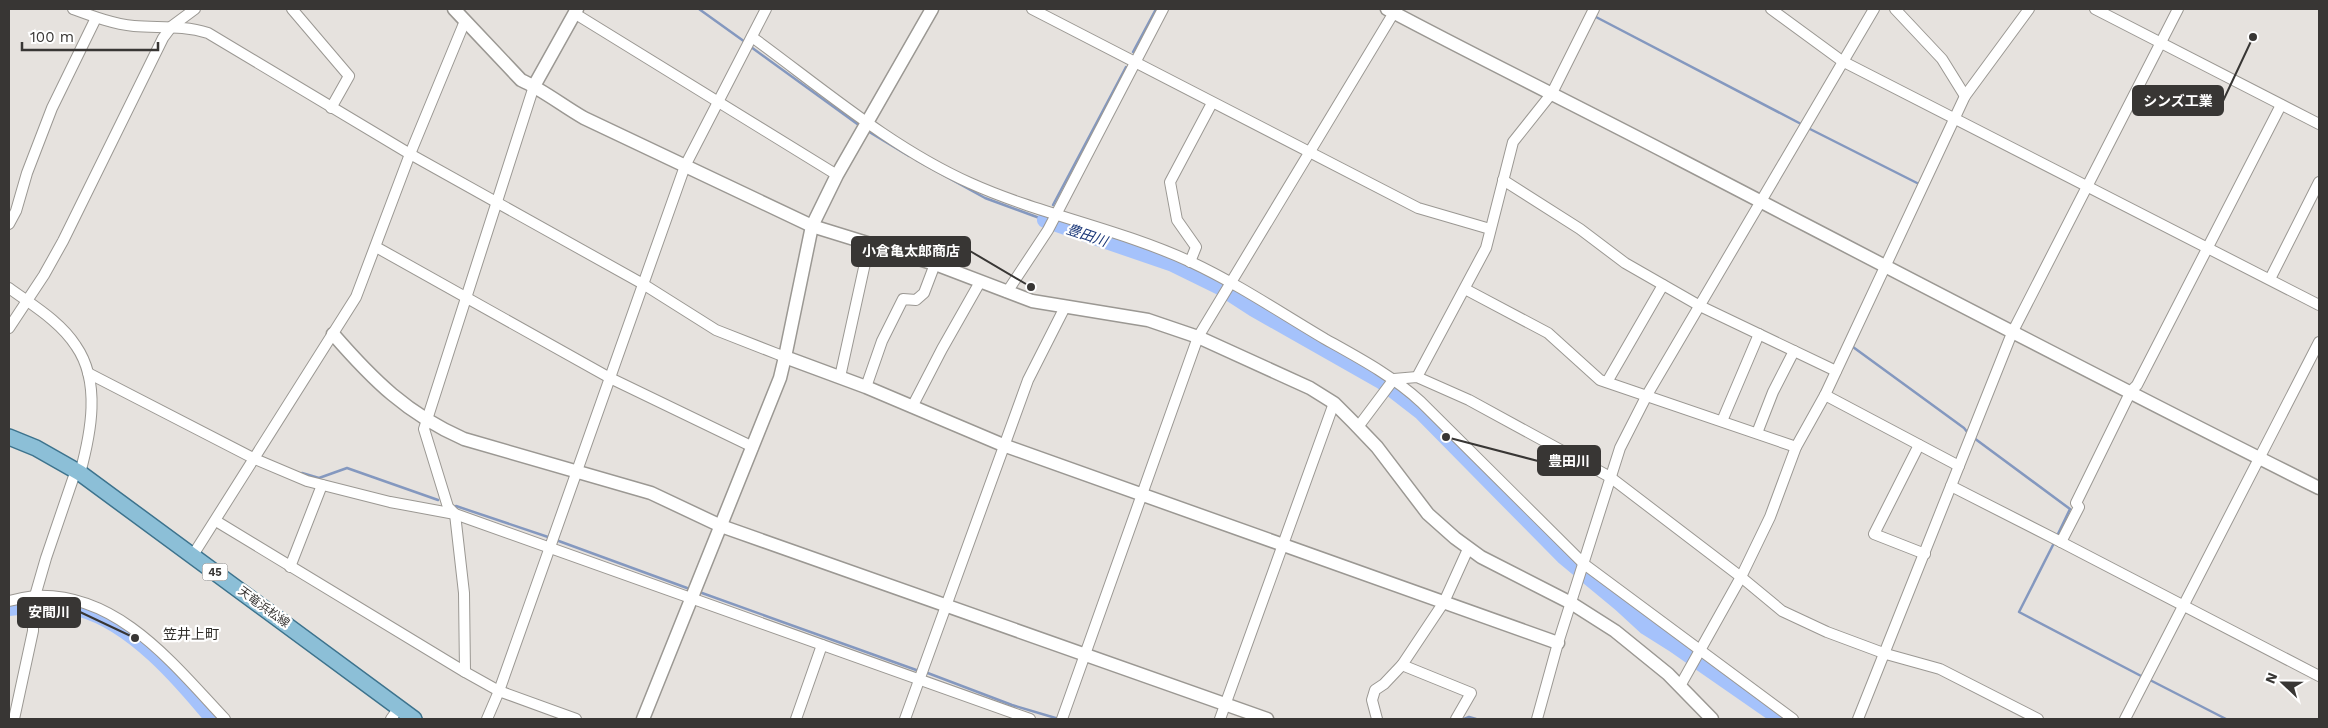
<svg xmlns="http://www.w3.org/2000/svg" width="2328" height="728" viewBox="0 0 2328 728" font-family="'Work Sans','Noto Sans JP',sans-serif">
<rect width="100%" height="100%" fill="#e6e2de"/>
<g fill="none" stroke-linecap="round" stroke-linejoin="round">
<!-- stream -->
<g stroke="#8498bf" stroke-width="2.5">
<path d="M699 9 745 42"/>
<path d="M1596 17 1803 125"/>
<path d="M751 47 860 126"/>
<path d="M1133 52 1156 9"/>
<path d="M1808 128 1919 184 1918 186"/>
<path d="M866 130 909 156"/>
<path d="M916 160 985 198 1045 220 1047 216"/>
<path d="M1053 205 1126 67"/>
<path d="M1853 347 1964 428 1968 433"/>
<path d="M1974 438 2070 509 2057 536"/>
<path d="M302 473 319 478 347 468 438 500"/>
<path d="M456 506 551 538"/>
<path d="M556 540 687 588"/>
<path d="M2055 541 2019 612 2143 677"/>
<path d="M702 593 919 671"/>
<path d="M925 672 1012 705 1059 719"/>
<path d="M2148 679 2226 719"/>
<path d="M1464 719 1469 717 1476 719"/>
</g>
<!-- river -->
<g stroke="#a5c2fb" stroke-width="16">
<path d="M1045 220 1173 264 1220 287 1254 309 1381 381 1421 412 1563 556 1621 604 1646 627 1673 644 1781 719"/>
<path d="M9 608C33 605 57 602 81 609 133 624 180 679 213 719"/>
</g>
<!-- minor casing -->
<g stroke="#9b9893" stroke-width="12">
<g id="minor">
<path d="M73 9C92 16 113 24 134 26 159 28 183 25 208 33L410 154 643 284 716 330 785 357"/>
<path d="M292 9 349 76 331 108"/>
<path d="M1032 9 1418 208 1490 229"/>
<path d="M1771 9 1842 61 2319 305"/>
<path d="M1895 9 1942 59 1965 96"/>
<path d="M2095 9 2319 124"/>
<path d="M574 13 837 175"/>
<path d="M752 37C822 88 890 147 970 183 1041 215 1120 229 1191 262 1238 284 1281 313 1325 339 1359 358 1393 376 1421 402L1584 564 1793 719"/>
<path d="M1503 180 1580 229 1625 263 1700 306 1836 371"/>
<path d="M9 224 16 211 27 173 52 108 96 18"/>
<path d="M376 247 610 378 753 447"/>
<path d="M1190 262 1196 247 1177 220 1170 182 1212 103"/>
<path d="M2270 279 2319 182"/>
<path d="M9 288C32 305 60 321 76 346 101 382 91 433 80 473"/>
<path d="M1465 289 1548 333 1600 380 1796 447"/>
<path d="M1007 292 1048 230 1163 9"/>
<path d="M9 328 44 275 63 241 163 38 172 26 195 9"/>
<path d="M88 373 255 459 307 481 390 502 455 514 1030 719"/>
<path d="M840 377 869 245"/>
<path d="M1417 377 1486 248 1513 142 1552 93 1594 9"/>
<path d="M1607 382 1663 285"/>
<path d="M866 387 882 341 903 299 916 300 924 293 935 264"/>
<path d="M1825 395 1959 466"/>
<path d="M912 407 942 349 980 282"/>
<path d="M1722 421 1759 334"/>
<path d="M1358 427 1394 379 1417 377 1469 400 1610 477 1741 577 1782 611 1827 632 1886 654 1940 669 2038 719"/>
<path d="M1757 433 1773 392 1794 351"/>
<path d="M1919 445 1874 534 1925 554"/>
<path d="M1951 486 2061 542 2079 507 2076 503 2131 391 2137 385 2281 105"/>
<path d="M216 521 465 672 499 691 576 719"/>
<path d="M2061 542 2319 676"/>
<path d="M193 555 356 297 410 154 465 21"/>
<path d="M290 567 322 485"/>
<path d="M35 596 46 558 76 470"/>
<path d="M9 601C17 599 27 597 35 596 118 592 174 665 225 719"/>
<path d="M1402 665 1471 693 1456 719"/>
<path d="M465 672 464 593 455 514 448 507 424 429 534 86"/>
<path d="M1680 686 1741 577 1770 517 1796 447 1825 395 1965 96 2029 9"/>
<path d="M14 719 33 631V615"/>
<path d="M391 719 399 708"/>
<path d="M487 719 499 691 685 166 766 9"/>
<path d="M796 719 822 645"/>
<path d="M905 719 1028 380 1065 307"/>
<path d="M1062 719 1198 337 1396 9"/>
<path d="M1220 719 1334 403"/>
<path d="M1377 719 1372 700 1375 690 1384 684 1402 665 1444 602 1468 549"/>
<path d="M1537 719 1558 643 1620 448 1647 395 1874 9"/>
<path d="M1858 719 2012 333 2178 9"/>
<path d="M2125 719 2319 342"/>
</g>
</g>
<!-- tertiary casing -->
<g stroke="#9b9893" stroke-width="15">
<g id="tertiary">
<path d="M454 9 521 80C543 90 563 106 584 118L812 226 935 264 1032 301 1148 320 1198 337 1310 388 1334 403 1353 422 1377 447 1428 514 1455 538 1481 557 1571 603 1615 631 1668 674 1712 719"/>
<path d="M932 9 837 175 812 226 785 357 866 387 1003 445 1558 643"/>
<path d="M1387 9C1483 60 1581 108 1677 158 1891 269 2104 381 2319 488"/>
<path d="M534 86 577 9"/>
<path d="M333 334C373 380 407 414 464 439L651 493 721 526 1267 719"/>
<path d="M643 719 780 378 785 357"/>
</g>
</g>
<!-- primary casing -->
<g stroke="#3d738d" stroke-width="18">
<path id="primary" d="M9 437 36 448 80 473 414 719"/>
</g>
<!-- minor -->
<use href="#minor" stroke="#fff" stroke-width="10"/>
<!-- tertiary -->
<use href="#tertiary" stroke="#fff" stroke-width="12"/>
<!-- primary -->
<use href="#primary" stroke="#8cbfd7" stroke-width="15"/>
</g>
<g text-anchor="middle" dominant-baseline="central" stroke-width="4.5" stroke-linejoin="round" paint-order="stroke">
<!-- shield labels -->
<rect fill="#fff" stroke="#747271" stroke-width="1" x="202.5" y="563.5" width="25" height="17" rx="4"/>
<g font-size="11" font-weight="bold" fill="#383634">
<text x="215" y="572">45</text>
</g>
<!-- street labels -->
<g font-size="12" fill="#383634" stroke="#fff">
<text transform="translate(264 607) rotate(36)">天竜浜松線</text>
</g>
<!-- water labels -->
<g font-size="14" font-style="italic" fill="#1a3778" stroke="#fff">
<text transform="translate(1087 235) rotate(19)">豊田川</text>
</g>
<!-- neighbourhood labels -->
<g font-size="14" fill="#302e2a" stroke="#fff">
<text x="191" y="634">笠井上町</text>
</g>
</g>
<!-- callouts -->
<path fill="none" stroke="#383634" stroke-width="2" d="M2253 37L2223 101M1031 287L970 251M1446 437L1538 461M135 638L80 612"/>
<g fill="#383634" stroke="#fff" stroke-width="2">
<circle cx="2253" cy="37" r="5"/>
<circle cx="1031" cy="287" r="5"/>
<circle cx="1446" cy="437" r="5"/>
<circle cx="135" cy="638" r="5"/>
</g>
<g fill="#383634" stroke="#383634" stroke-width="2">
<rect x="2133" y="86" width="90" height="29" rx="5"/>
<rect x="852" y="237" width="118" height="29" rx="5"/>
<rect x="1538" y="446" width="62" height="29" rx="5"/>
<rect x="18" y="598" width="62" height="29" rx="5"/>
</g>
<g font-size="14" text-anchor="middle" font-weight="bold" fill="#fff">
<text x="2178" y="106">シンズ工業</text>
<text x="911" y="256">小倉亀太郎商店</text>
<text x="1569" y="466">豊田川</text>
<text x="49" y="617">安間川</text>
</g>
<!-- border -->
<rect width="2328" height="728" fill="none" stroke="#383634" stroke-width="20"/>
<!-- north arrow -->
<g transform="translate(2283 683) rotate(292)" stroke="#ffffff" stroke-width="4" paint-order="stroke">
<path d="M0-4L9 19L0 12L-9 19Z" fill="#383634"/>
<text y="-8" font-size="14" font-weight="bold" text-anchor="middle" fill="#383634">N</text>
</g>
<!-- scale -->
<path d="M22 42v8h136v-8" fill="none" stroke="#383634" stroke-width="2.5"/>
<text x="30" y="42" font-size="15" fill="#383634" stroke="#ffffff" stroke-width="4" paint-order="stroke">100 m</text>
</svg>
